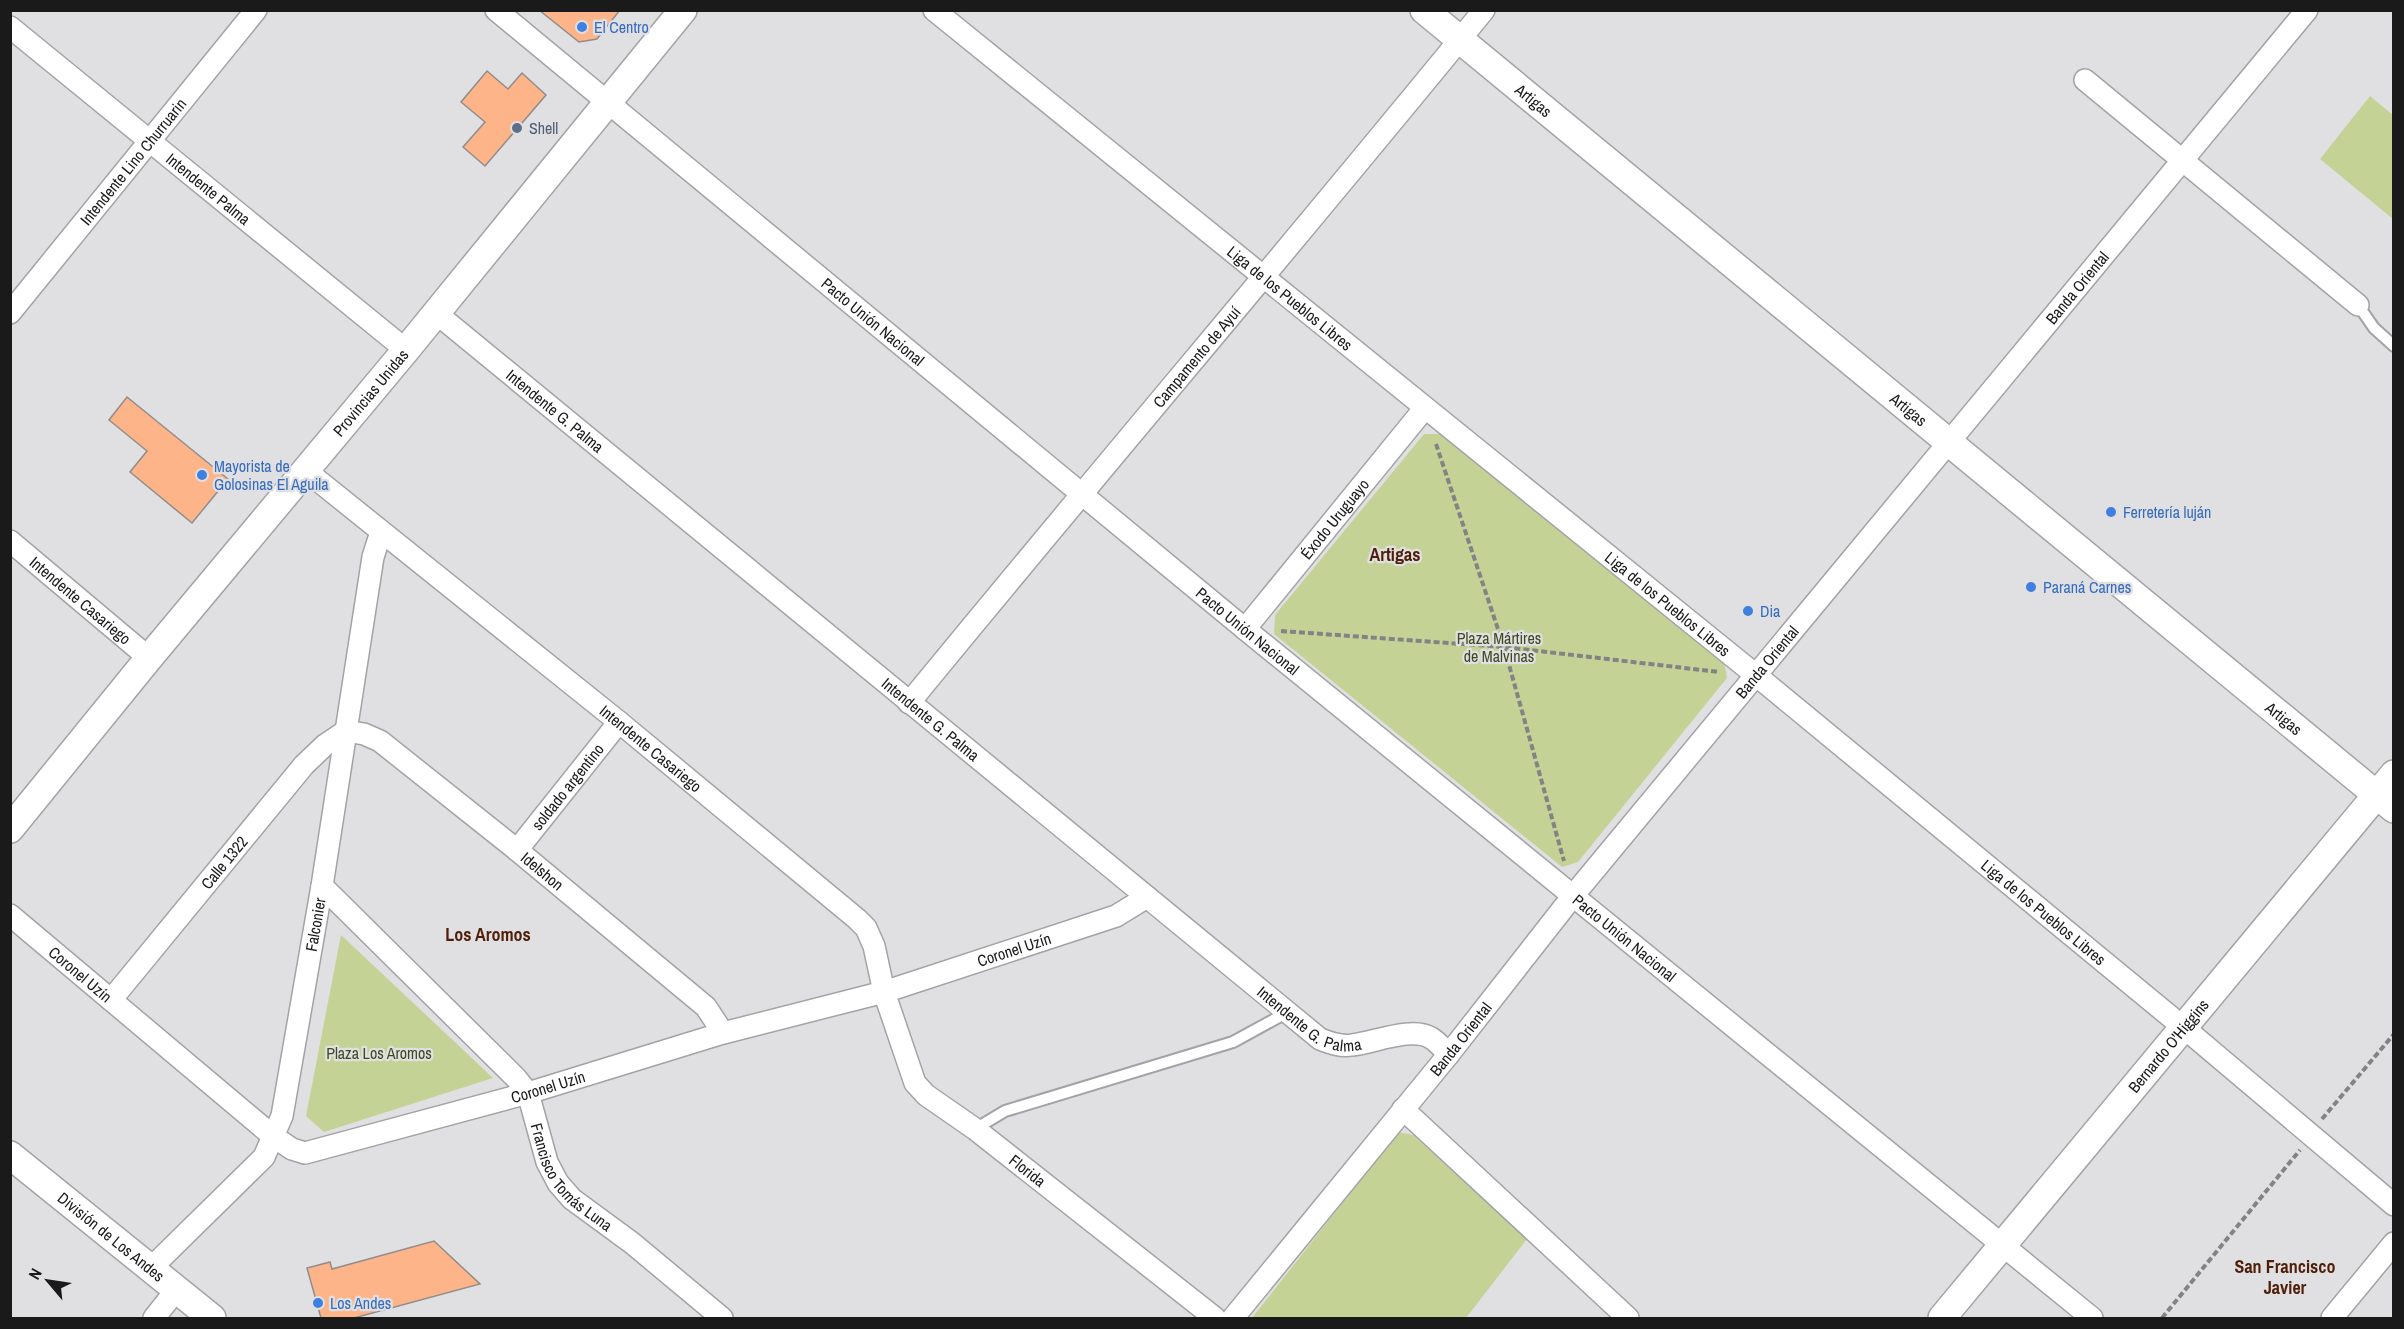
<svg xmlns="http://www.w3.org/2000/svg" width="2404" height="1329" viewBox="0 0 2404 1329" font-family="'Archivo Narrow',sans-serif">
<rect width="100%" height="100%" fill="#e0e0e3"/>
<!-- green -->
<g fill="#c4d395">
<path d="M2370 96 2393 115V219L2320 159Z"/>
<path d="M1424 434H1444L1724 661 1727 678 1578 862 1562 867 1274 634 1275 615Z"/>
<path d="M341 935 493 1078 324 1132 306 1116Z"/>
<path d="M1398 1132 1413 1135 1527 1239 1466 1318H1252Z"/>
</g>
<!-- building -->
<g fill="#fdb489" stroke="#908d8b" stroke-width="1.5">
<path d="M539 10H620L597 39 579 42Z"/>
<path d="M487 71 508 89 522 73 546 95 485 166 463 147 485 122 461 102Z"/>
<path d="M127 397 228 479 192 523 130 472 147 451 109 420Z"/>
<path d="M434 1241 480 1284 354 1318H321L307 1268 330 1262 332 1269Z"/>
</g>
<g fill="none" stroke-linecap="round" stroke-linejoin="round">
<!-- service casing -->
<g stroke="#a3a3a7" stroke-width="14">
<g id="service">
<path d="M2358 305 2374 328 2394 346"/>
<path d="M975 1129 1005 1111 1233 1042 1286 1013"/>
</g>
</g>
<!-- minor casing -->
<g stroke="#a3a3a7" stroke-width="24">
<g id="minor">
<path id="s1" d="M496 10 1245 629 2092 1318"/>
<path id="s2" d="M934 10 1757 676 2183 1027 2394 1205"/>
<path id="s3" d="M10 27 406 350"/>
<path d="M2085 80 2358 305"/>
<path id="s4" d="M10 313 256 10"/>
<path id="s5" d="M436 313 1320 1039C1330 1043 1341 1047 1352 1045 1373 1043 1412 1026 1431 1038 1438 1042 1443 1049 1449 1054"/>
<path id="s6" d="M305 470 619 722 857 919 866 928 874 946 884 992 915 1083 926 1095 975 1129 1215 1318"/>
<path id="s7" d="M10 541 149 658"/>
<path id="s8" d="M1245 629 1424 409"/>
<path id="s9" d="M909 703C1099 471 1294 243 1484 10"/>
<path id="s10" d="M517 850 619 722"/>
<path id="s11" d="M322 886 516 1078 528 1093 547 1162 558 1183 572 1199 632 1243 722 1318"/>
<path id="s12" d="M10 915 274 1137 292 1149 305 1153 528 1093 723 1033 884 992 1116 916 1147 897"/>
<path id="s13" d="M111 1000 304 765 325 745 346 731 364 734 380 741 517 850 706 1007 723 1033"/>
<path d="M1403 1109 1628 1318"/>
<path id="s14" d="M150 1269 264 1157 282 1116 322 886 373 557 381 532"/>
<path d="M154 1318 177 1289"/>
<path id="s15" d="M1233 1318 1449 1054 1572 897 2307 10"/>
<path d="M2332 1318 2394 1243"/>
</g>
</g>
<!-- tertiary casing -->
<g stroke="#a3a3a7" stroke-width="30">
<g id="tertiary">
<path id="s16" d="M1424 10 2394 809"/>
<path id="s17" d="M10 829 149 658 406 350 683 10"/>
<path id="s18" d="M10 1155 212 1318"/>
<path id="s19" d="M1942 1318 2394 774"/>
</g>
</g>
<!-- path -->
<g stroke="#838385" stroke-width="4" stroke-dasharray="6 3" stroke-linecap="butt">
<path d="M1436 444 1504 647 1564 861"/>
<path d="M1281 631 1504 647 1719 672"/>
<path d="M2322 1119 2394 1034"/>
<path d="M2162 1318 2300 1150"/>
</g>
<!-- service -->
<use href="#service" stroke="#fff" stroke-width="10"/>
<!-- minor -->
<use href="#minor" stroke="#fff" stroke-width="21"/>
<!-- tertiary -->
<use href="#tertiary" stroke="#fff" stroke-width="27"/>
</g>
<!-- markers -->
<g fill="#3f7fe0" stroke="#e0e0e3" stroke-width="2">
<circle cx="582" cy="27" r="6"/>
<circle cx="202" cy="475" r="6"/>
<circle cx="2111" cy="512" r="6"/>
<circle cx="2031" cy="587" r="6"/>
<circle cx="1748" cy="611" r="6"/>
<circle cx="318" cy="1303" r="6"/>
</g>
<circle fill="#5c6f8a" stroke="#e0e0e3" stroke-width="2" cx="517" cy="128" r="6"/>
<g text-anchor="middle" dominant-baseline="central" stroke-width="4.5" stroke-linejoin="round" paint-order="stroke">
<!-- shop labels -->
<g font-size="16" fill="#366cbe" stroke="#e0e0e3" text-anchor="start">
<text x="594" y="27">El Centro</text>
<text x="214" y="466">Mayorista de<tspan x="214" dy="18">Golosinas El Aguila</tspan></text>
<text x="2123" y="512">Ferretería luján</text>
<text x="2043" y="587">Paraná Carnes</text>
<text x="1760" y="611">Dia</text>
<text x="330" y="1303">Los Andes</text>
</g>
<!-- street labels -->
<g font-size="16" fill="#1a1a1b" stroke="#e0e0e3">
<text stroke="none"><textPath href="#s16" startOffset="142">Artigas</textPath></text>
<text stroke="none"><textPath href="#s4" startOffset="195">Intendente Lino Churruarin</textPath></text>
<text stroke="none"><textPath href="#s3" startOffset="256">Intendente Palma</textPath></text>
<text stroke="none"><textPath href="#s15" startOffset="1332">Banda Oriental</textPath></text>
<text stroke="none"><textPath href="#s2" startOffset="458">Liga de los Pueblos Libres</textPath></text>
<text stroke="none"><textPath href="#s1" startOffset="489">Pacto Unión Nacional</textPath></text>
<text stroke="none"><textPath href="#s9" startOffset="450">Campamento de Ayuí</textPath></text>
<text stroke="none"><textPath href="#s17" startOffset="566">Provincias Unidas</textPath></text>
<text stroke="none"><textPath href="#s16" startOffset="628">Artigas</textPath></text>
<text stroke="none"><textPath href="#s5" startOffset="154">Intendente G. Palma</textPath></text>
<text stroke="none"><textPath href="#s8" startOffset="142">Éxodo Uruguayo</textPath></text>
<text stroke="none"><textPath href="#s7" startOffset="92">Intendente Casariego</textPath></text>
<text stroke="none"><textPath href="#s2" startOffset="944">Liga de los Pueblos Libres</textPath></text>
<text stroke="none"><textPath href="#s1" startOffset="975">Pacto Unión Nacional</textPath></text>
<text stroke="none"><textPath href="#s15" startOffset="846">Banda Oriental</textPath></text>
<text stroke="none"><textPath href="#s16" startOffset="1114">Artigas</textPath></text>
<text stroke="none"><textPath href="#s5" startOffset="640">Intendente G. Palma</textPath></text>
<text stroke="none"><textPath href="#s6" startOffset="444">Intendente Casariego</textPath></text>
<text stroke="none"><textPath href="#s10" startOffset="81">soldado argentino</textPath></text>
<text stroke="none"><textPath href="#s13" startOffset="178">Calle 1322</textPath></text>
<text stroke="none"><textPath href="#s13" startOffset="602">Idelshon</textPath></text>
<text stroke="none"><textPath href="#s2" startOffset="1430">Liga de los Pueblos Libres</textPath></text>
<text stroke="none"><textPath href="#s14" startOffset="399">Falconier</textPath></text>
<text stroke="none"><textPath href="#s1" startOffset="1461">Pacto Unión Nacional</textPath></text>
<text stroke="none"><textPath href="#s12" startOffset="1118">Coronel Uzín</textPath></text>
<text stroke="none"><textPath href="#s12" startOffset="92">Coronel Uzín</textPath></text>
<text stroke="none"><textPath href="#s5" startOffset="1126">Intendente G. Palma</textPath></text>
<text stroke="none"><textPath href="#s15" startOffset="360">Banda Oriental</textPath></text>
<text stroke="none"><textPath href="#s19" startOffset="354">Bernardo O'Higgins</textPath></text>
<text stroke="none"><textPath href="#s12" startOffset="632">Coronel Uzín</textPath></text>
<text stroke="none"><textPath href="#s6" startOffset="1030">Florida</textPath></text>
<text stroke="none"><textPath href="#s11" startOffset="390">Francisco Tomás Luna</textPath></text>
<text stroke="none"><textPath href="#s18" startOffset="130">División de Los Andes</textPath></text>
</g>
<!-- service labels -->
<g font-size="16" fill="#4e5e75" stroke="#e0e0e3" text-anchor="start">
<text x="529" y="128">Shell</text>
</g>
<!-- park labels -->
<g font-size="16" fill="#3f481f" stroke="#e0e0e3">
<text x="1499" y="638">Plaza Mártires<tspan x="1499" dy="18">de Malvinas</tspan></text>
<text x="379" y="1053">Plaza Los Aromos</text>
</g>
<!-- neighbourhood labels -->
<g font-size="18" font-weight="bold" fill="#4f1e09" stroke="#e0e0e3">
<text x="1395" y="554">Artigas</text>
<text x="488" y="934">Los Aromos</text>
<text x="2285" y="1266">San Francisco<tspan x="2285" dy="21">Javier</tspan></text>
</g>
</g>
<!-- border -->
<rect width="2404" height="1329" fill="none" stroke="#1a1a1b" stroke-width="24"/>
<!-- north arrow -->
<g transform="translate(48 1281) rotate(299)" stroke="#e0e0e3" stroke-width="4.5" paint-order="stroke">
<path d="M0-4.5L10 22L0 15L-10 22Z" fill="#1a1a1b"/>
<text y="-9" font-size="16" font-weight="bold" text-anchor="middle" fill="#1a1a1b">N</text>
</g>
</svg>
